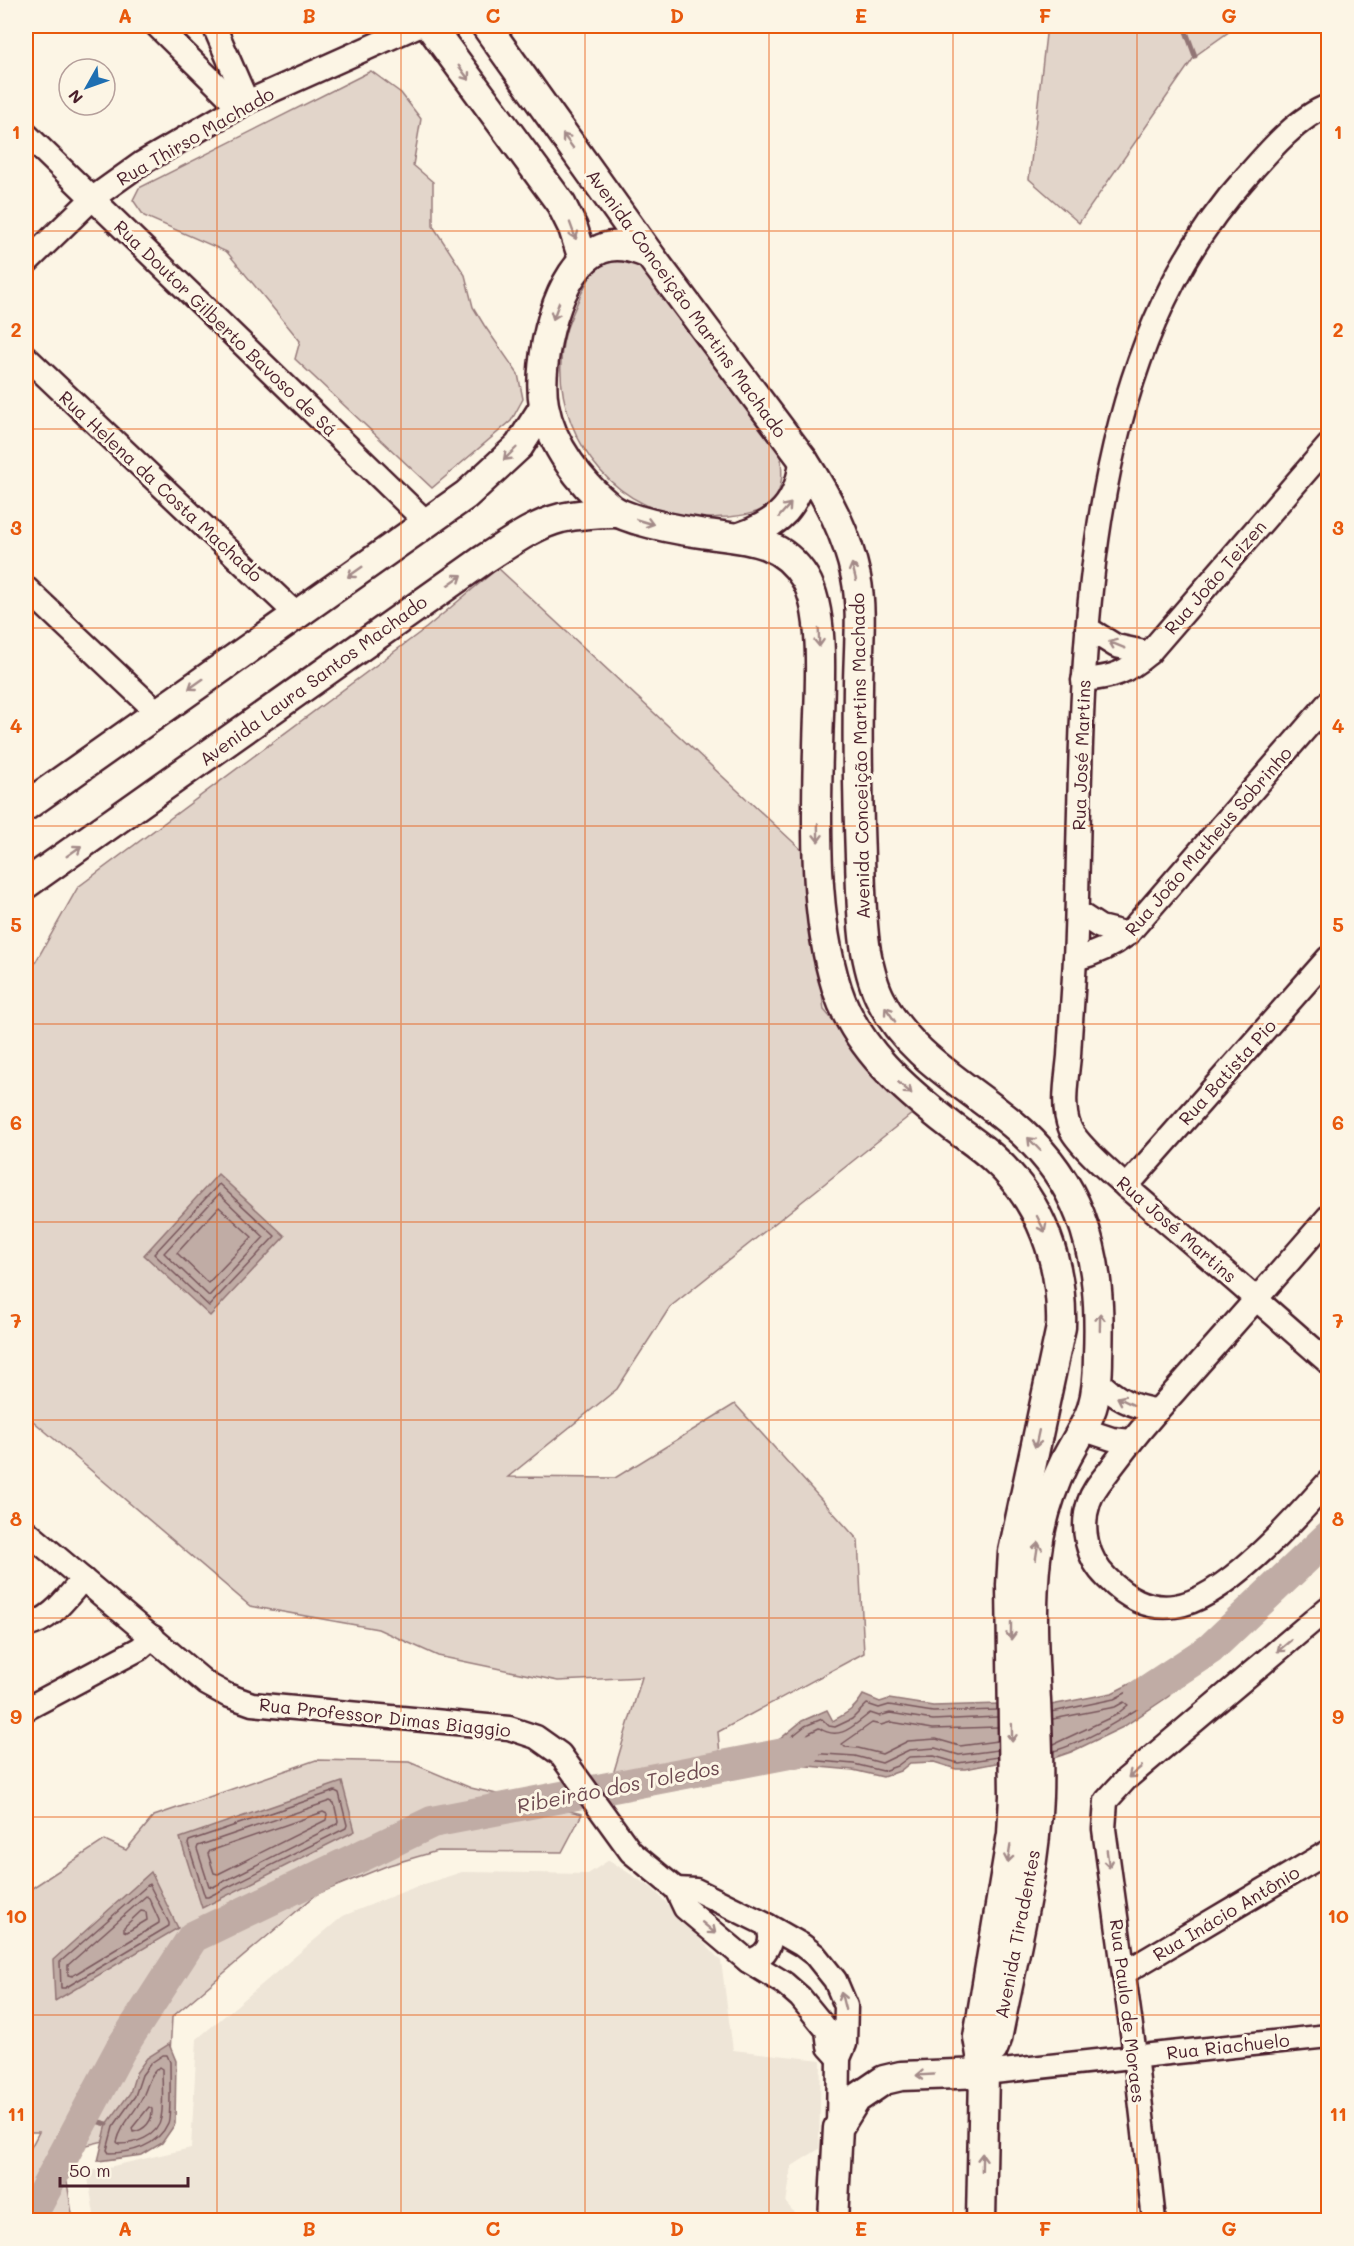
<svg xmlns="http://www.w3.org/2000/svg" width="1354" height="2246" viewBox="0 0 1354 2246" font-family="Mali,sans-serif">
<rect width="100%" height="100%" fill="#fcf5e5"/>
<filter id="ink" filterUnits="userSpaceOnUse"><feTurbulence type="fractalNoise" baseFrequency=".0167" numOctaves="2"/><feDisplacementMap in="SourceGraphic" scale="12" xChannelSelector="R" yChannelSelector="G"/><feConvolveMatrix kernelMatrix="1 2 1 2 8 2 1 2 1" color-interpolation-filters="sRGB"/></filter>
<g filter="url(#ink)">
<!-- built -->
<path fill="#eee5d7" d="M609 1860 653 1889 721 1961 733 2050 821 2060 819 2149 792 2166 786 2203 798 2217 797 2220H95L87 2172 191 2148 197 2039 343 1916 415 1887 462 1872 588 1874Z"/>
<!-- green -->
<g fill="#e2d5ca" stroke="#967a7a" stroke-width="1.5">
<path d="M1047 26H1237L1195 56 1079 223 1029 179Z"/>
<path d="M371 71 401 93 421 119 413 165 433 182V226L465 275 473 307 484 325 518 374 523 399 511 421 432 488 295 359 300 341 227 252 144 216 133 200 139 188Z"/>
<path d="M614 259 634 262 651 273 781 452C781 466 784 480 778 493 769 513 747 515 728 517 717 517 707 519 696 519 684 519 655 510 644 504 577 472 541 383 572 315 582 293 589 267 614 259Z"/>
<path d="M498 568 805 853 824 1010 913 1113 670 1307 617 1389 508 1477 615 1478 735 1404 858 1540 864 1653 718 1732 721 1766 609 1788 642 1677 558 1681 438 1656 378 1629 250 1606 26 1415V979L78 887 426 628Z"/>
<path d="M316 1760 409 1762 471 1788 582 1814 562 1852 437 1851 389 1865 317 1894 172 2017 166 2126 62 2151 73 2220H26V2157L39 2132H26V1892L105 1840 126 1850 154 1816Z"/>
</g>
<!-- water -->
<g fill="#c0aca5" stroke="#917474" stroke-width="1.5">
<path d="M218 1174 285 1236 210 1316 144 1255Z"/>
<path d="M1159 1669 1177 1672 1169 1696 1123 1727 1071 1752 1048 1760 996 1763 965 1769H956L934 1762 910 1763 900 1771 883 1777 853 1770 796 1765 764 1767 763 1748 780 1739 802 1721 827 1710 833 1721C848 1712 854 1710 863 1695L880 1702 889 1699 933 1706 1000 1704 1031 1709 1112 1693Z"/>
<path d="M342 1782 355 1831 202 1908 180 1838Z"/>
<path d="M151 1872 178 1928 55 2001 53 1960Z"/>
<path d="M169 2044 176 2061 175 2124 162 2143 142 2155 98 2161 107 2124 130 2093 136 2073 147 2058Z"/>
</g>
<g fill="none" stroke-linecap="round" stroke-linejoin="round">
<!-- shore -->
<g stroke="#79575c" stroke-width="1.5">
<path d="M219 1184 275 1236 209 1306 154 1254Z"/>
<path d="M219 1194 264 1237 209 1296 164 1253Z"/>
<path d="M219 1207 252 1237 208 1283 177 1253Z"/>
<path d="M997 1710 933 1712 889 1705 879 1708 867 1704 852 1719 835 1727 829 1726 822 1719 805 1726 770 1754 772 1760 796 1759 854 1764 883 1771 897 1766 909 1757 934 1756 958 1763 998 1757"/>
<path d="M1052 1712 1114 1699 1160 1675 1168 1678 1164 1693C1128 1714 1094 1739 1054 1751"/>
<path d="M997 1717 933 1720 890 1713 879 1716 870 1713C854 1725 840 1742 819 1728L809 1733 791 1749 793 1752 855 1756 882 1763 909 1750 935 1748 959 1755 998 1750"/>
<path d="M1053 1719 1115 1707 1124 1702 1128 1705 1116 1715 1054 1744"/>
<path d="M997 1727 933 1729 891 1722 881 1725 872 1723 842 1744 845 1747 858 1748 882 1754 908 1741 936 1739 960 1746 997 1741"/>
<path d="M335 1791 339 1793 347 1825 346 1828 208 1897H205L188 1844 189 1841Z"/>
<path d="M330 1801 334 1803 338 1821 337 1824 213 1887 209 1886 197 1849 198 1846Z"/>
<path d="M323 1812 327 1814 326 1820 218 1874 214 1873 208 1854 210 1851Z"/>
<path d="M149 1884 169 1923V1926L65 1988H61L60 1962Z"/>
<path d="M146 1896 149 1898 159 1920V1923L72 1976 68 1975V1965Z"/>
<path d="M141 1911 146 1912 147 1920 127 1932 124 1931V1927Z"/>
<path d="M163 2055H167L170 2062C170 2073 171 2117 168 2123 158 2146 131 2153 109 2153L107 2150 113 2127 135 2096 142 2075 151 2063Z"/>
<path d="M159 2067 162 2069C162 2085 164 2103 161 2118 158 2137 134 2144 119 2144L117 2142C121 2125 133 2115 141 2100 148 2088 148 2076 159 2067Z"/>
<path d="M149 2107 152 2109C153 2121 145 2130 133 2132L132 2128Z"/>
</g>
<!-- stream -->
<g stroke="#917474" stroke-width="5">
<path d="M1184 26 1195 56"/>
<path d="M84 2118 107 2124"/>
</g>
<!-- river -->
<g stroke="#c0aca5" stroke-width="32">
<path d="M1142 1694 1210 1649 1328 1537"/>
<path d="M29 2220 120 2050 193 1937 432 1822 805 1750"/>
</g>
<!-- minor casing -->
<g stroke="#4a1f2b" stroke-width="27">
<g id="minor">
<path d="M157 26 239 107"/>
<path d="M214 26 247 102"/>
<path d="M1328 106C1298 117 1268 152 1247 176 1069 372 1084 685 1076 933 1075 974 1071 1015 1069 1056 1067 1078 1061 1108 1070 1128 1079 1149 1134 1193 1153 1210 1212 1260 1270 1311 1328 1362"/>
<path d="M26 134 426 522"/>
<path d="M26 263 93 198 142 163 247 102 417 26"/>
<path d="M26 357 296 614"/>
<path d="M26 588 157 712"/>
<path d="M1087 628 1116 646 1149 653"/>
<path d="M1083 680C1115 677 1125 673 1149 653L1328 446"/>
<path d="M1077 912 1100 927 1128 934"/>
<path d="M1075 959C1096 954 1111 947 1128 934L1328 703"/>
<path d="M1126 1187 1328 958"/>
<path d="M1328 1217C1278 1275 1226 1333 1175 1391 1152 1416 1131 1441 1111 1468 1103 1479 1093 1489 1089 1502 1080 1528 1087 1559 1107 1578 1126 1597 1147 1610 1175 1606 1224 1600 1296 1518 1328 1482"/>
<path d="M1097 1380C1115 1398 1133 1408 1158 1410"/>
<path d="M1082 1429 1112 1439 1131 1441"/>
<path d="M26 1531 207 1684 227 1695 252 1704 509 1728 536 1737 560 1754 631 1852 676 1889 685 1908 748 1961 784 1983 800 1997 827 2030 829 2047 839 2058"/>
<path d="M26 1626C52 1620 66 1598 83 1579"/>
<path d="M26 1709 139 1649 153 1637"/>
<path d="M676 1889 696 1890 767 1925 802 1945 815 1955 835 1980 846 2006 845 2044 839 2058 838 2128"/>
<path d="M748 1961C767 1957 775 1942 767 1925"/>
<path d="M1124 1973 1328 1852"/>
<path d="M984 2073 1328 2036"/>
<path d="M1154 2220 1135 2055 1104 1829 1106 1801 1126 1779 1328 1608"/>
</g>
</g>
<!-- major casing -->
<g stroke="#4a1f2b" stroke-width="33">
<g id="major">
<path d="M430 26 561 204 573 228 583 259"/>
<path d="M486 26 649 254 804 461C828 498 847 534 856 577 863 610 858 653 858 687 857 744 858 801 860 857 861 888 861 920 866 951 869 967 873 985 881 1000 910 1059 975 1089 1022 1132 1047 1155 1068 1184 1080 1215 1098 1262 1100 1308 1098 1357 1098 1374 1097 1392 1092 1408 1086 1426 1074 1443 1065 1461 1050 1491 1040 1525 1036 1558 1027 1637 1041 1717 1038 1796 1035 1876 1012 1961 997 2039L993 2049"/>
<path d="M649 254C633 248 618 242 601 249 557 265 536 363 544 405 551 445 581 484 612 509 620 515 629 517 638 520 658 526 679 530 700 533 741 539 780 537 805 578 828 616 818 706 818 751 816 826 814 917 837 989 856 1048 905 1090 953 1127 966 1137 980 1146 992 1157 1041 1200 1063 1263 1061 1327L1013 1552 1011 1585 1014 1796 1012 1834 978 2037 984 2073 981 2220"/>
<path d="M740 537C780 523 799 505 804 461"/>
<path d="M26 806 466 495 519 446 544 407"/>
<path d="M26 884 483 560C507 545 533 525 561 518 579 514 598 513 616 513"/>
<path d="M833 2220 838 2128 856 2099 884 2080 901 2076 984 2073"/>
</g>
</g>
<!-- minor -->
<use href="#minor" stroke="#fcf5e5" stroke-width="22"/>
<!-- major -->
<use href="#major" stroke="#fcf5e5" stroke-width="28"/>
</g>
<!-- one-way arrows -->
<defs><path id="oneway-shaft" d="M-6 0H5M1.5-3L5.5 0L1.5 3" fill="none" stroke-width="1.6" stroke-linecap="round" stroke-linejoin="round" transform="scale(1.5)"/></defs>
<g stroke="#a38a88">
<use href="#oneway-shaft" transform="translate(464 73) rotate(54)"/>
<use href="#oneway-shaft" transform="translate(568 141) rotate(-126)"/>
<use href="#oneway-shaft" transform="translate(573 231) rotate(70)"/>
<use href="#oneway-shaft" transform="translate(556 311) rotate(110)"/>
<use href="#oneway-shaft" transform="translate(510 454) rotate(136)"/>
<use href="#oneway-shaft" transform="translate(785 510) rotate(-49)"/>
<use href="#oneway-shaft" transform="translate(645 522) rotate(17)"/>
<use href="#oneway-shaft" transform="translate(355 572) rotate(145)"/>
<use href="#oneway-shaft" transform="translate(854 572) rotate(-104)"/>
<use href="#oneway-shaft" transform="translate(455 580) rotate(-35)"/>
<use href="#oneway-shaft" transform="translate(819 638) rotate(88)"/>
<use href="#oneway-shaft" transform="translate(1117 645) rotate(-158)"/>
<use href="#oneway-shaft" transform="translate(196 684) rotate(145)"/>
<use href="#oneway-shaft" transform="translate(818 833) rotate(89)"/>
<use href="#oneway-shaft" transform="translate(74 851) rotate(-35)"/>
<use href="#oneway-shaft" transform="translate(890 1014) rotate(-124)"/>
<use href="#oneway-shaft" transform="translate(905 1088) rotate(41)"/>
<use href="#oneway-shaft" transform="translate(1034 1144) rotate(-134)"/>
<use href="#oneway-shaft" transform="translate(1041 1224) rotate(63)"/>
<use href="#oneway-shaft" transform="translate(1100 1322) rotate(-89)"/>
<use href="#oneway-shaft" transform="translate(1125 1401) rotate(-155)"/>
<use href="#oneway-shaft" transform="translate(1037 1439) rotate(102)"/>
<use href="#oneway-shaft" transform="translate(1037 1551) rotate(-81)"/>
<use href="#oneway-shaft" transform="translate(1011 1631) rotate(90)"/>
<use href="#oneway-shaft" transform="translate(1284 1646) rotate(140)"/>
<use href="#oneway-shaft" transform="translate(1012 1733) rotate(89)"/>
<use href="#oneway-shaft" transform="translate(1135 1772) rotate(140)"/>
<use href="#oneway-shaft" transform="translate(1009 1854) rotate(99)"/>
<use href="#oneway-shaft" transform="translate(1108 1859) rotate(82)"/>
<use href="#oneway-shaft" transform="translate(709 1928) rotate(40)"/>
<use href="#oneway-shaft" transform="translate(843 2001) rotate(-104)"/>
<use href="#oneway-shaft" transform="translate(925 2075) rotate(177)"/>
<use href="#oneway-shaft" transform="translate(982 2162) rotate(-89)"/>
</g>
</g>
<!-- grid -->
<path fill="none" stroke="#e8590c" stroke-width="1.5" stroke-opacity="0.55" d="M217 26V2220M401 26V2220M585 26V2220M769 26V2220M953 26V2220M1137 26V2220M26 231H1328M26 429H1328M26 628H1328M26 826H1328M26 1024H1328M26 1222H1328M26 1420H1328M26 1618H1328M26 1817H1328M26 2015H1328"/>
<g text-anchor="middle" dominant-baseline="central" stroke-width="6" stroke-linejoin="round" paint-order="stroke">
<!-- street labels -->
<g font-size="18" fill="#4a1f2b" stroke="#fcf5e5">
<text transform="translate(195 136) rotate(-30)">Rua Thirso Machado</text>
<text transform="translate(687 303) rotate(54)">Avenida Conceição Martins Machado</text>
<text transform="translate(226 328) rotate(44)">Rua Doutor Gilberto Bavoso de Sá</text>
<text transform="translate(161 486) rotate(43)">Rua Helena da Costa Machado</text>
<text transform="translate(1215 577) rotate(-49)">Rua João Teizen</text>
<text transform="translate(313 680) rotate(-36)">Avenida Laura Santos Machado</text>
<text transform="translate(1081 755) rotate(-88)">Rua José Martins</text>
<text transform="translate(860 756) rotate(-91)">Avenida Conceição Martins Machado</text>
<text transform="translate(1208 841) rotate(-49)">Rua João Matheus Sobrinho</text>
<text transform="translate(1227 1072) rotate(-48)">Rua Batista Pio</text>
<text transform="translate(1177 1229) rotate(41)">Rua José Martins</text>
<text transform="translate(385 1717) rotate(6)">Rua Professor Dimas Biaggio</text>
<text transform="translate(1226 1913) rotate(-31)">Rua Inácio Antônio</text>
<text transform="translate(1017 1934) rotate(-79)">Avenida Tiradentes</text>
<text transform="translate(1128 2011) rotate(83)">Rua Paulo de Moraes</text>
<text transform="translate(1228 2046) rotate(-6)">Rua Riachuelo</text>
</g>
<!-- water labels -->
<g font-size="20" font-style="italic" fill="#6d4950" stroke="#fcf5e5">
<text transform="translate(618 1786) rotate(-11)">Ribeirão dos Toledos</text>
</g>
</g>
<!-- margin -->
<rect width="1354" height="2246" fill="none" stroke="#fcf5e5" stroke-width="66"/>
<!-- north arrow -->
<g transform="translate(87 87) rotate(230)"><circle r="28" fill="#fcf5e5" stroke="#b59f9b" stroke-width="1.5"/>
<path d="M0-4.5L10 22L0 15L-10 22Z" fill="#1f6fb2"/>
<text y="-9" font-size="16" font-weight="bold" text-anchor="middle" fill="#4a1f2b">N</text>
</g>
<!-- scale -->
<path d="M60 2177v9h128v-9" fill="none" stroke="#4a1f2b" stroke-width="3"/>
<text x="69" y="2177" font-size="18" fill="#4a1f2b" stroke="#fcf5e5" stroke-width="4.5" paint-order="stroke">50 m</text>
<rect x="33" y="33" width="1288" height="2180" fill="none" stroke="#e8590c" stroke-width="2"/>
<g font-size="20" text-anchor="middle" font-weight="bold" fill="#e8590c">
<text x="125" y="23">A</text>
<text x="309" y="23">B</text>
<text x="493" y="23">C</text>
<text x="677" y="23">D</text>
<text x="861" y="23">E</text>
<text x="1045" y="23">F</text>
<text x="1229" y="23">G</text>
<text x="16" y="139">1</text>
<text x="1338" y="139">1</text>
<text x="16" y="337">2</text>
<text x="1338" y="337">2</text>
<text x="16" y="535">3</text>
<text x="1338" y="535">3</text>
<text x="16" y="733">4</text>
<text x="1338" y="733">4</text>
<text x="16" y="932">5</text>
<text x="1338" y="932">5</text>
<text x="16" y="1130">6</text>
<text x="1338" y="1130">6</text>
<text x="16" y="1328">7</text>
<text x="1338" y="1328">7</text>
<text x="16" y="1526">8</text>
<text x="1338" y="1526">8</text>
<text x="16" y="1724">9</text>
<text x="1338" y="1724">9</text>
<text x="16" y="1923">10</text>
<text x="1338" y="1923">10</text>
<text x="16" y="2121">11</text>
<text x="1338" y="2121">11</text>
<text x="125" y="2236">A</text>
<text x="309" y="2236">B</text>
<text x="493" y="2236">C</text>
<text x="677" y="2236">D</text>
<text x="861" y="2236">E</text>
<text x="1045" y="2236">F</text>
<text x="1229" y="2236">G</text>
</g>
</svg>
